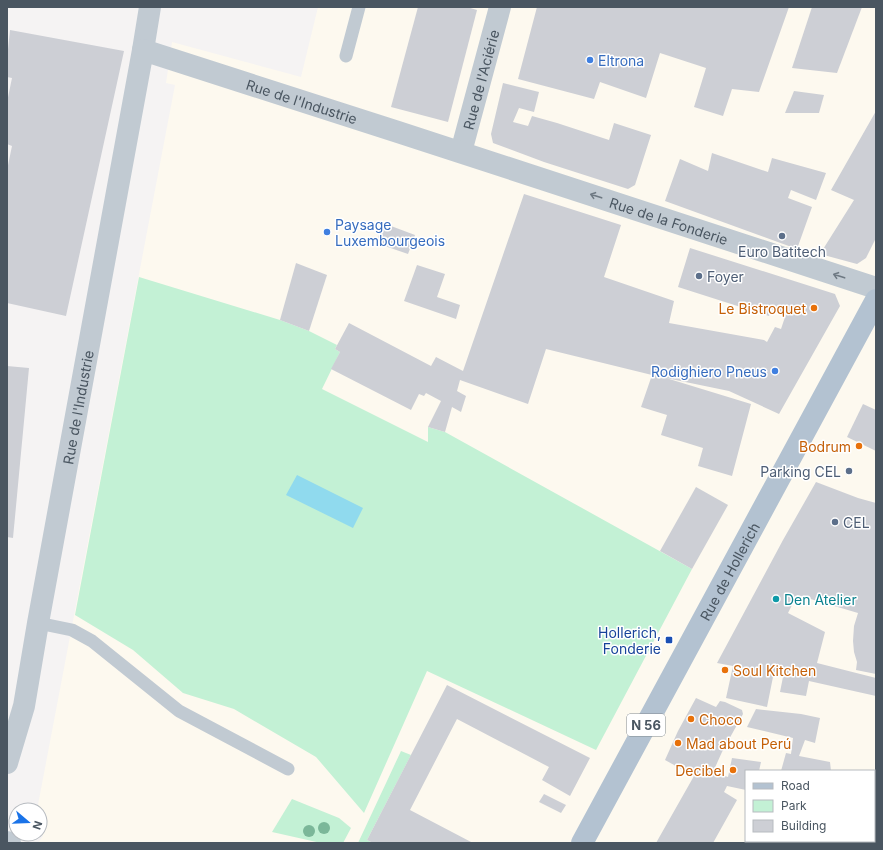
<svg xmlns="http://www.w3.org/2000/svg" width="883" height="850" viewBox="0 0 883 850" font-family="Inter,sans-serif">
<rect width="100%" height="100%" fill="#f5f3f3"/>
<!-- commercial -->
<path fill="#fdf9ef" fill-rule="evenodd" d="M318 7H876V843H38L43 836 39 834H40V810H37L175 85 166 83 172 42 301 77ZM746 771H874V841H746Z"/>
<!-- green -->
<g fill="#c3f1d5">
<path d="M139 277 280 320 309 331 337 345 335 349 340 352 322 389 428 442V427L445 432 692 569 596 750 427 671 364 813 316 757 234 709 183 693 133 650 75 615Z"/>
<path d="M401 751 411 755 367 840 373 843H358Z"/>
<path d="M292 799 339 818 351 828 343 843H321L272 832Z"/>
</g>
<!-- water -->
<path fill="#90daee" d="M297 475 363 508 353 528 286 495Z"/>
<!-- building -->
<g fill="#cdcfd5">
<path d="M418 7H467L477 10 448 122 391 107Z"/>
<path d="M537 7H789L759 92 732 89 723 116 694 107 706 68 660 53 646 98 600 82 594 99 518 79Z"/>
<path d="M812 7H862L837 73 792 68Z"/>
<path d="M10 30 124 51 66 316 7 303V170L12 146 7 144V102L12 78 7 77V59Z"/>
<path d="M503 83 539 92 534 112 519 108 513 122 528 126 532 116 557 123 609 140 614 123 651 135 635 185 628 189 544 162 493 143 491 134Z"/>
<path d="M794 91 824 95 819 113H785Z"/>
<path d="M876 111V238L866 258 857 264 820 254 854 200 831 190Z"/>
<path d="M712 153 768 172 772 158 826 173 816 200 791 190 788 198 812 207 797 249 665 201 680 159 708 171Z"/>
<path d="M524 194 621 225 604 277 674 301 669 323 764 340 767 342 775 327 781 329 786 314 771 309 769 316 678 287 690 248 835 294 840 306 779 414 729 391 666 378 751 404 732 476 698 466 703 448 661 435 667 415 641 407 652 375 546 349 528 404 460 380 457 391 466 396 461 412 452 407 445 432 428 427 441 401 426 393 424 396 419 394 411 410 331 369 340 352 335 349 349 323 431 366 436 357 463 371Z"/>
<path d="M383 223 415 235 408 254 376 243Z"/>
<path d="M296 263 327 275 309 331 280 320Z"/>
<path d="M417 265 445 274 437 297 460 305 456 319 404 301Z"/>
<path d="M7 366 29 368 13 538 7 537Z"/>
<path d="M863 404 876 410V451L847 437Z"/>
<path d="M816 482 858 498 876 503V674L856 670 857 662 854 652 853 641 854 626 858 613 797 595 788 613 825 632 817 663 876 678V696L809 681 806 696 780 692 783 677 774 672 767 707 726 698 733 666 717 663 783 540Z"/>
<path d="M696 487 728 505 692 569 660 551Z"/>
<path d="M447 685 590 758 570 796 542 780 549 767 457 719 410 810 473 843H373L367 840Z"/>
<path d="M696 698 716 707 720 701 725 702 742 710 743 714 722 752 713 772 728 777 732 758 761 762 759 771H746V790L727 786 724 792 737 800 713 843H656L694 776 665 760 678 731Z"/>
<path d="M756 709 801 714 820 718 815 743 805 740 799 756 830 762 831 771H781L786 753 791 754 793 738 747 727Z"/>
<path d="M544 794 566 805 561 813 539 802Z"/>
<path d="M775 841H802L809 842 808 843H775Z"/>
</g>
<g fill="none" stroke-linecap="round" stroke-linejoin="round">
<!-- service -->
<g stroke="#c1cad2" stroke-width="13">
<path d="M346 56 359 7"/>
<path d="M38 623 72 630 92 641 179 711 288 769"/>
</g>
<!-- minor -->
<g stroke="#c1cad2" stroke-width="22">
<path d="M143 50 150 7"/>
<path id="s1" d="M461 152 500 7"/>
<path id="s2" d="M7 763 24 706 38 623 143 50 398 132 876 288"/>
<path d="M7 842 10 843"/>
</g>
<!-- primary -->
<path stroke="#b3c2d1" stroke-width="22" id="s3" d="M582 843 876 300"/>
</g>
<!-- trees -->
<g fill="#7bb799">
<circle cx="324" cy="828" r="6"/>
<circle cx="309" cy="831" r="6"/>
</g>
<!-- one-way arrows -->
<defs><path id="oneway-shaft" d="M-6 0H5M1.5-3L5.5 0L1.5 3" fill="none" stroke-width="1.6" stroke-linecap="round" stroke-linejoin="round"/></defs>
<g stroke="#6e7983">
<use href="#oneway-shaft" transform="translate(596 196) rotate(-162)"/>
<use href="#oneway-shaft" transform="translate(839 276) rotate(-162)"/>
</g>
<!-- markers -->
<g fill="#3f7fe0" stroke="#fff" stroke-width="1.5">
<circle cx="590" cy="60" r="4"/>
<circle cx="327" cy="232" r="4"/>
<circle cx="775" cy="371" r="4"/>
</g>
<g fill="#5c6f8a" stroke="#fff" stroke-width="1.5">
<circle cx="782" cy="236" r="4"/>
<circle cx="699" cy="276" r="4"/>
<circle cx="849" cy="471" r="4"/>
<circle cx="835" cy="522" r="4"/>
</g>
<g fill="#e8710a" stroke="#fff" stroke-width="1.5">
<circle cx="814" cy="308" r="4"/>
<circle cx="859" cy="446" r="4"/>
<circle cx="725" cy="670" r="4"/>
<circle cx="691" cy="719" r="4"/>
<circle cx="678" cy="743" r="4"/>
<circle cx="733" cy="770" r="4"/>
</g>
<circle fill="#0f9aa8" stroke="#fff" stroke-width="1.5" cx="776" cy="599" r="4"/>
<rect fill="#1a4fb4" stroke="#fff" stroke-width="1.5" x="665" y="636" width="8" height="8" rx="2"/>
<g text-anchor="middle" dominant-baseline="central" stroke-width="3" stroke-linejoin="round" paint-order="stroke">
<!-- shield labels -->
<rect fill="#fff" stroke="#808990" stroke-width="1" x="627" y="714" width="38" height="22" rx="3"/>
<g font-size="13" font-weight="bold" fill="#4a5661">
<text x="646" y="725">N 56</text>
</g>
<!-- shop labels -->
<g font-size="14" fill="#366cbe" stroke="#fff" text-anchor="start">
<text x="598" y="60">Eltrona</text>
<text x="335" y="224">Paysage<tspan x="335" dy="16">Luxembourgeois</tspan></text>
<text x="767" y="371" text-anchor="end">Rodighiero Pneus</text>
</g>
<!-- street labels -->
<g font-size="14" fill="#4a5661" stroke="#fff">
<text stroke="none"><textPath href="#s1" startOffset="75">Rue de l'Aciérie</textPath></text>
<text stroke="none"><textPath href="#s2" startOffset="893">Rue de l'Industrie</textPath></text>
<text stroke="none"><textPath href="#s2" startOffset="1279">Rue de la Fonderie</textPath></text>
<text stroke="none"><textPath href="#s2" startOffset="363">Rue de l'Industrie</textPath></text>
<text stroke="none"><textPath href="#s3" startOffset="309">Rue de Hollerich</textPath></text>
</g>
<!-- service labels -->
<g font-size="14" fill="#4e5e75" stroke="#fff" text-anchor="start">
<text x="782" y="251" text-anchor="middle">Euro Batitech</text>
<text x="707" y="276">Foyer</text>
<text x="841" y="471" text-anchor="end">Parking CEL</text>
<text x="843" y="522">CEL</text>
</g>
<!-- food labels -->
<g font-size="14" fill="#c56008" stroke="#fff" text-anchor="end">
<text x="806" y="308">Le Bistroquet</text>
<text x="851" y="446">Bodrum</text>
<text x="733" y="670" text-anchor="start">Soul Kitchen</text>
<text x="699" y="719" text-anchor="start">Choco</text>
<text x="686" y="743" text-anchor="start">Mad about Perú</text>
<text x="725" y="770">Decibel</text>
</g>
<!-- culture labels -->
<g font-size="14" fill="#0d838f" stroke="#fff" text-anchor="start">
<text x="784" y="599">Den Atelier</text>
</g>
<!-- transit labels -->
<g font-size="14" fill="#164399" stroke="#fff" text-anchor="end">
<text x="661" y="632">Hollerich,<tspan x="661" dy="16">Fonderie</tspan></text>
</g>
</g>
<!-- border -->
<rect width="883" height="850" fill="none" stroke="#4a5661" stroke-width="16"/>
<!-- legend -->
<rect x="745" y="770" width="130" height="72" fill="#ffffff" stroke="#b7bbc0"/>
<rect x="753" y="783" width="20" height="6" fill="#b3c2d1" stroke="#b7bbc0"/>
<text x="781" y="790" font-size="12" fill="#4a5661">Road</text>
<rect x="753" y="800" width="20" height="12" fill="#c3f1d5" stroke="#b7bbc0"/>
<text x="781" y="810" font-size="12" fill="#4a5661">Park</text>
<rect x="753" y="820" width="20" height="12" fill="#cdcfd5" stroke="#b7bbc0"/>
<text x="781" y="830" font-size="12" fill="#4a5661">Building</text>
<!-- north arrow -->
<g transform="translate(28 822) rotate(109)"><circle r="19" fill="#ffffff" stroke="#b7bbc0"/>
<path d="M0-3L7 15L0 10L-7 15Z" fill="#1a73e8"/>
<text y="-6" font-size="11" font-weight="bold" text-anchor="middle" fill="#4a5661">N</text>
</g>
</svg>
